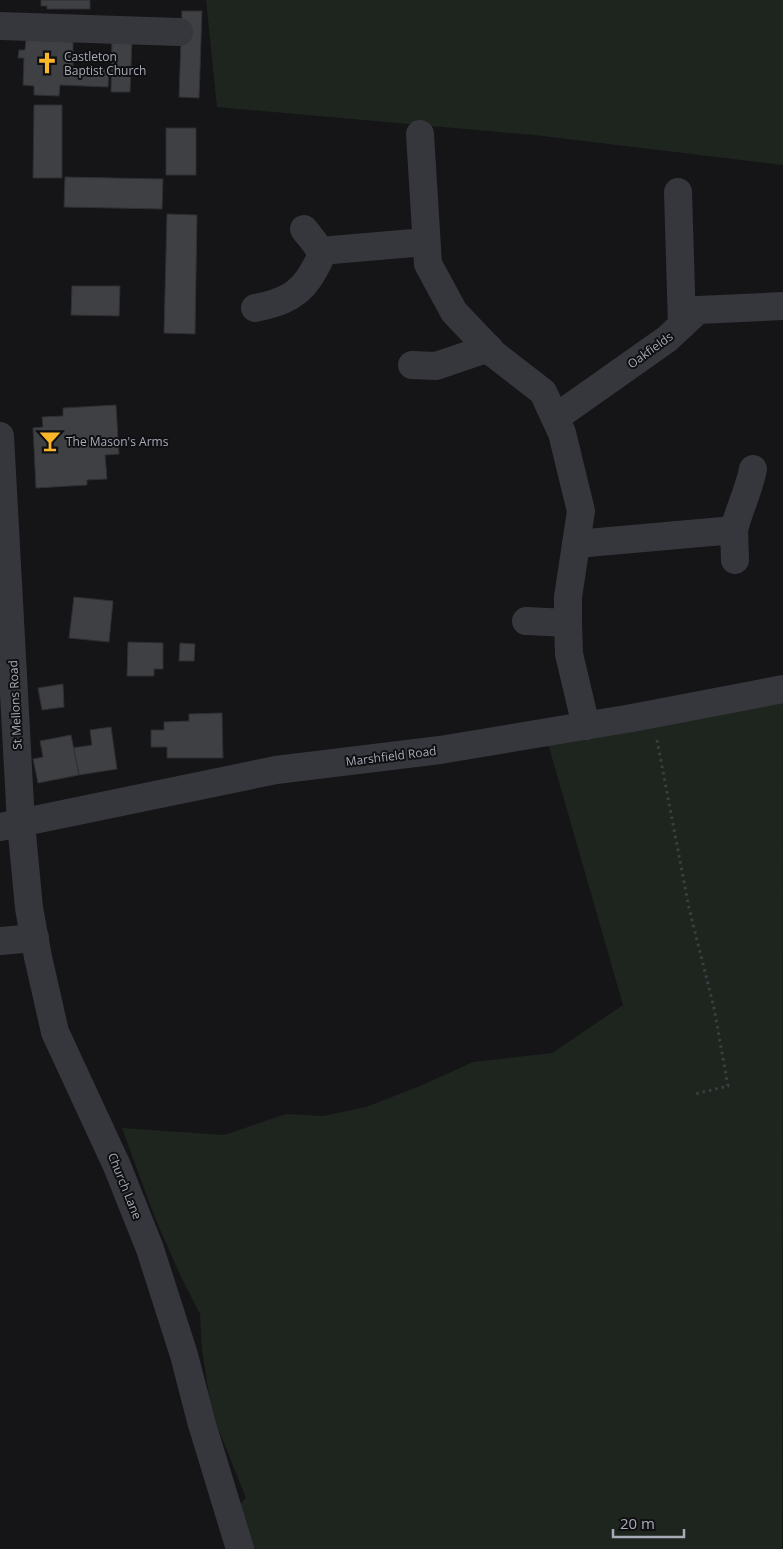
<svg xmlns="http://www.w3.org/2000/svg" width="783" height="1549" viewBox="0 0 783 1549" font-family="'Open Sans',sans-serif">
<rect width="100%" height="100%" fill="#151517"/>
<!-- green -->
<g fill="#1d251e">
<path d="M206 0H783V165L534 135 217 107Z"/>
<path d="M783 689 782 1549H254L240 1504 246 1498 212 1413 202 1350 200 1314 181 1277 155 1218 122 1128 224 1135 286 1114 323 1116 366 1107 420 1086 473 1062 552 1053 623 1005 545 733Z"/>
</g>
<!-- building -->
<g fill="#3f4044" stroke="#2f2f33">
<path d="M41 0H90V9H47V6H41Z"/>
<path d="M182 11H202L199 98 179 97Z"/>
<path d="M112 38 132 39 130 92H111Z"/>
<path d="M26 40 73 42V73H75L76 67 109 69 108 87 60 85 59 96 34 95V86L23 85 24 58H18L19 50H25Z"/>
<path d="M34 105H62V178H33Z"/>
<rect x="166" y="128" width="30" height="47"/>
<path d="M65 177 163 179 162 209 64 207Z"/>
<path d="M167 214 197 215 195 334 164 333Z"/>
<path d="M72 286H120L119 316 71 315Z"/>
<path d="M116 405 119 454 105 455 107 479 87 480V485L36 488 33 428 43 427 42 417 63 416V408Z"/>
<path d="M74 597 113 601 109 642 69 638Z"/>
<path d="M128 642 163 643V669H154V676H127Z"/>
<path d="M180 643 195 644 194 661H179Z"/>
<path d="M63 684 64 707 42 710 38 688Z"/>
<path d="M222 713 223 758H167V747H151V730H164V722L189 721V714Z"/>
<path d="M111 727 117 769 79 775 73 748 92 745 90 730Z"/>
<path d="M71 735 79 775 38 783 33 759 43 757 40 741Z"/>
</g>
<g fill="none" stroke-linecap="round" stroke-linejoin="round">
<!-- path -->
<path stroke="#3c3e43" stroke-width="3" stroke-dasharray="2.5 4" stroke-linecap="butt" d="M657 740 689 908 714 1008 728 1086 695 1094"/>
<!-- minor -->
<g stroke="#36373c" stroke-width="28">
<path d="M0 26 179 32"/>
<path d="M420 134 428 264 454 312 494 354 543 392 562 433 581 511 568 597V623L569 654 586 726"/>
<path d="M678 192 682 325"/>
<path d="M320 251 425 242"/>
<path d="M255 308C282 303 301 295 314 270 317 264 322 258 320 252 318 245 309 236 304 229"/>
<path d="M412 365 436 366 489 348"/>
<path d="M555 418 667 339 698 310 783 306"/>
<path d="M0 436 21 823 29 908 38 957 55 1032 117 1166 150 1249 184 1355 201 1421 240 1549"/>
<path d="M734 530C739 509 749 490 753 469"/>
<path d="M576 544 734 530 735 560"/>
<path d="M526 621 568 623"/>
<path d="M0 827 276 770 440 750 632 718 783 689"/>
<path d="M0 941 35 938"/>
</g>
</g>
<!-- icons -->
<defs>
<g id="church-bare" transform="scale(1.725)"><path d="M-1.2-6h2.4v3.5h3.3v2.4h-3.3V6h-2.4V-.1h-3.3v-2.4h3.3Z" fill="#fbb629" stroke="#101012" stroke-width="2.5" paint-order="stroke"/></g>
<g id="bar-bare" transform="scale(1.725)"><path d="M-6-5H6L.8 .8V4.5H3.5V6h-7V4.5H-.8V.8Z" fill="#fbb629" stroke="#101012" stroke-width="2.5" paint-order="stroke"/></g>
</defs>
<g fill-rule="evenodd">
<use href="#church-bare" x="47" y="63"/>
<use href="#bar-bare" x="50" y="441"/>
</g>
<g text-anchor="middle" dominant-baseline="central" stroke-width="4" stroke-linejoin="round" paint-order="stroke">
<!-- poi labels -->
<g font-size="12" fill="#a6abb8" stroke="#101012" text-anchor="start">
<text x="64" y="56">Castleton<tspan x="64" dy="14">Baptist Church</tspan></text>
<text x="66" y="441">The Mason's Arms</text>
</g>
<!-- street labels -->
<g font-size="12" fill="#a6abb8" stroke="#101012">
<text transform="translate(650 350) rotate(-36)">Oakfields</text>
<text transform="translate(15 705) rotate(-93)">St Mellons Road</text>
<text transform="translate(391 756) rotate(-7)">Marshfield Road</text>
<text transform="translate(125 1186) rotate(68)">Church Lane</text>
</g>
</g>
<!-- scale -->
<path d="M613 1529v8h71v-8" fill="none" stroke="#a6abb8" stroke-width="2.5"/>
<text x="620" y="1529" font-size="15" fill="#a6abb8" stroke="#101012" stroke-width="4" paint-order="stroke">20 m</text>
</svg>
